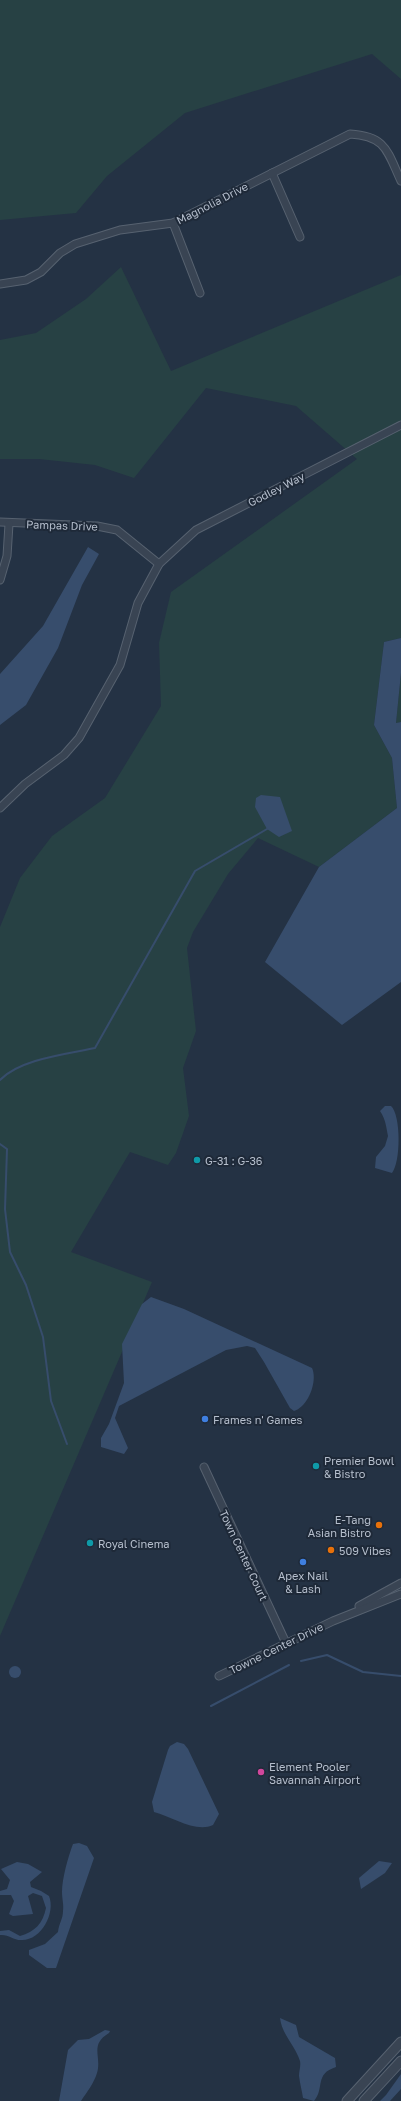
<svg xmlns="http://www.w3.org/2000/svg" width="401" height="2101" viewBox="0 0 401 2101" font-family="'Golos Text',sans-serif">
<rect width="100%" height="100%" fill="#243244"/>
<!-- green -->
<g fill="#274144">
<path d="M0 0H401V79L372 54 185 113 107 176 76 213 0 220Z"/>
<path d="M121 267 171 371 401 275V638L384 642 374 725 392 758 397 808 319 867 258 838 228 874 193 932 187 948 196 1031 183 1068 189 1116 176 1153 168 1165 130 1152 71 1252 152 1282 0 1636V927L20 878 52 836 105 798 161 706 159 643 171 592 357 459 296 406 206 388 134 478 95 465 39 459H0V340L36 333 86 299Z"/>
<path d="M401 673V722L396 723Z"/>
</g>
<!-- water -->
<g fill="#374d6c">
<path d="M88 547 99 554 82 585 58 648 26 705 0 725V674L43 626Z"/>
<path d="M401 638V673L396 723 401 722V982L342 1025 265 962 319 867 397 808 392 758 374 725 384 642Z"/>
<path d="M261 795 280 797 292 831 279 837 267 829 255 807 256 798Z"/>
<path d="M385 1106H391C401 1115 401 1162 392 1173L375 1168 376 1157 385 1146 388 1136C386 1127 386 1120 380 1111Z"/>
<path d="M151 1297 184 1309 312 1368C318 1381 308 1407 294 1411L290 1408 264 1362 255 1348 247 1346 226 1350 119 1406 115 1418 128 1448 124 1454 101 1447V1438L109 1424 124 1383 122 1344 142 1304Z"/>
<circle cx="15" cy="1672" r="6"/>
<path d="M177 1742 184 1744 188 1749 219 1814 213 1825C196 1833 172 1817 154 1812L152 1802 168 1750 170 1746Z"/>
<path d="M79 1843 87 1846 94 1858 56 1968H47L29 1955V1950L45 1944 58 1932C59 1923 63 1919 63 1911 64 1905 62 1899 62 1892 62 1879 68 1857 73 1844Z"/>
<path d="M379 1861 392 1863 385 1873 361 1889 359 1878Z"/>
<path d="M17 1862 28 1864 42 1872 30 1882 31 1887 41 1891 49 1896C56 1913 41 1941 21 1940 13 1940 8 1934 0 1935V1931L9 1930 20 1936C35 1932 43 1923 46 1908L42 1896 33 1893 28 1896 33 1914 13 1916 9 1914 14 1901 11 1895H0V1891L7 1889 10 1880 1 1869Z"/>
<path d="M280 2018 296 2025 299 2037 335 2058 336 2067C314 2074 325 2088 314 2101L303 2098C302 2091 300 2084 299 2076 299 2071 301 2066 300 2061 295 2045 282 2035 280 2018Z"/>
<path d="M105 2030 110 2031 109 2033C89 2045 102 2056 97 2073 94 2083 87 2092 81 2101H59L68 2050 78 2040 89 2039Z"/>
<path d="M401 2074V2089L390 2101H380L386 2095Z"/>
</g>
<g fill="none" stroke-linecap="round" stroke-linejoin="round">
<!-- stream -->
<g stroke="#374d6c" stroke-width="2">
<path d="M0 1080C20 1059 67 1054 95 1048L195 871 267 829"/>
<path d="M0 1144 7 1149 5 1209 10 1252 26 1285 43 1337 51 1401 67 1444"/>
<path d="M301 1661 327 1655 363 1672 401 1676"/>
<path d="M211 1706 289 1665"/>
</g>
<!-- minor casing -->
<g stroke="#576270" stroke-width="9">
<g id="minor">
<path d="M272 173 300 237"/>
<path d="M173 223 200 293"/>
<path d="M0 284 26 280 41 272 60 253 75 244 120 230 173 223 350 134C386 136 387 151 401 181"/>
<path d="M0 522 97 526 117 530 159 564"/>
<path d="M0 580 7 556 9 524"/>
<path d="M0 808 25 784 64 755 79 738 120 665 138 603 159 564 196 530 401 425"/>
<path d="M204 1467 286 1643"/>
<path d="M359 1606 401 1583"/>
<path d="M219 1676 333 1621 401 1594"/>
</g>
</g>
<!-- tertiary casing -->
<g stroke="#576270" stroke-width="11">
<g id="tertiary">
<path d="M347 2101 401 2042"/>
<path d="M364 2101 401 2061"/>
</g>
</g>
<!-- minor -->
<use href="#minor" stroke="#394453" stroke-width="7"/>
<!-- tertiary -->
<use href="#tertiary" stroke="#394453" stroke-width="9"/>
</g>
<!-- markers -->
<g fill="#0f9aa8" stroke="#1e2938" stroke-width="1.5">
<circle cx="197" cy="1160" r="4"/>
<circle cx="316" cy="1466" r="4"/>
<circle cx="90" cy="1543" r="4"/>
</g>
<g fill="#3f7fe0" stroke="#1e2938" stroke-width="1.5">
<circle cx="205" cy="1419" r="4"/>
<circle cx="303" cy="1562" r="4"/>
</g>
<g fill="#e8710a" stroke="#1e2938" stroke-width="1.5">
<circle cx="379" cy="1525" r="4"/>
<circle cx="331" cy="1550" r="4"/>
</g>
<circle fill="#d1479c" stroke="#1e2938" stroke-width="1.5" cx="261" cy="1772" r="4"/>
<g text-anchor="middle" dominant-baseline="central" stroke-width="4" stroke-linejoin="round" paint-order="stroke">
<!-- street labels -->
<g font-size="11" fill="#b6bfcd" stroke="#1e2938">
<text transform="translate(212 203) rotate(-27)">Magnolia Drive</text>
<text transform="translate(276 489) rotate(-27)">Godley Way</text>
<text transform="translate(62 525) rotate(2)">Pampas Drive</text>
<text transform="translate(244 1555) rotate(65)">Town Center Court</text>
<text transform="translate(276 1648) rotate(-26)">Towne Center Drive</text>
</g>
<!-- poi labels -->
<g font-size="11" fill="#b6bfcd" stroke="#1e2938" text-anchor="start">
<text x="205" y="1160">G-31 : G-36</text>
<text x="213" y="1419">Frames n' Games</text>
<text x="324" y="1460">Premier Bowl<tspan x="324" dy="13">&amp; Bistro</tspan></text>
<text x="371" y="1519" text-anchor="end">E-Tang<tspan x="371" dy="13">Asian Bistro</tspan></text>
<text x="98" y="1543">Royal Cinema</text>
<text x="339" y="1550">509 Vibes</text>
<text x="303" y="1575" text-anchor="middle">Apex Nail<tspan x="303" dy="13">&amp; Lash</tspan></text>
<text x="269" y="1766">Element Pooler<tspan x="269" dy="13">Savannah Airport</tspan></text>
</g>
</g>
</svg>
